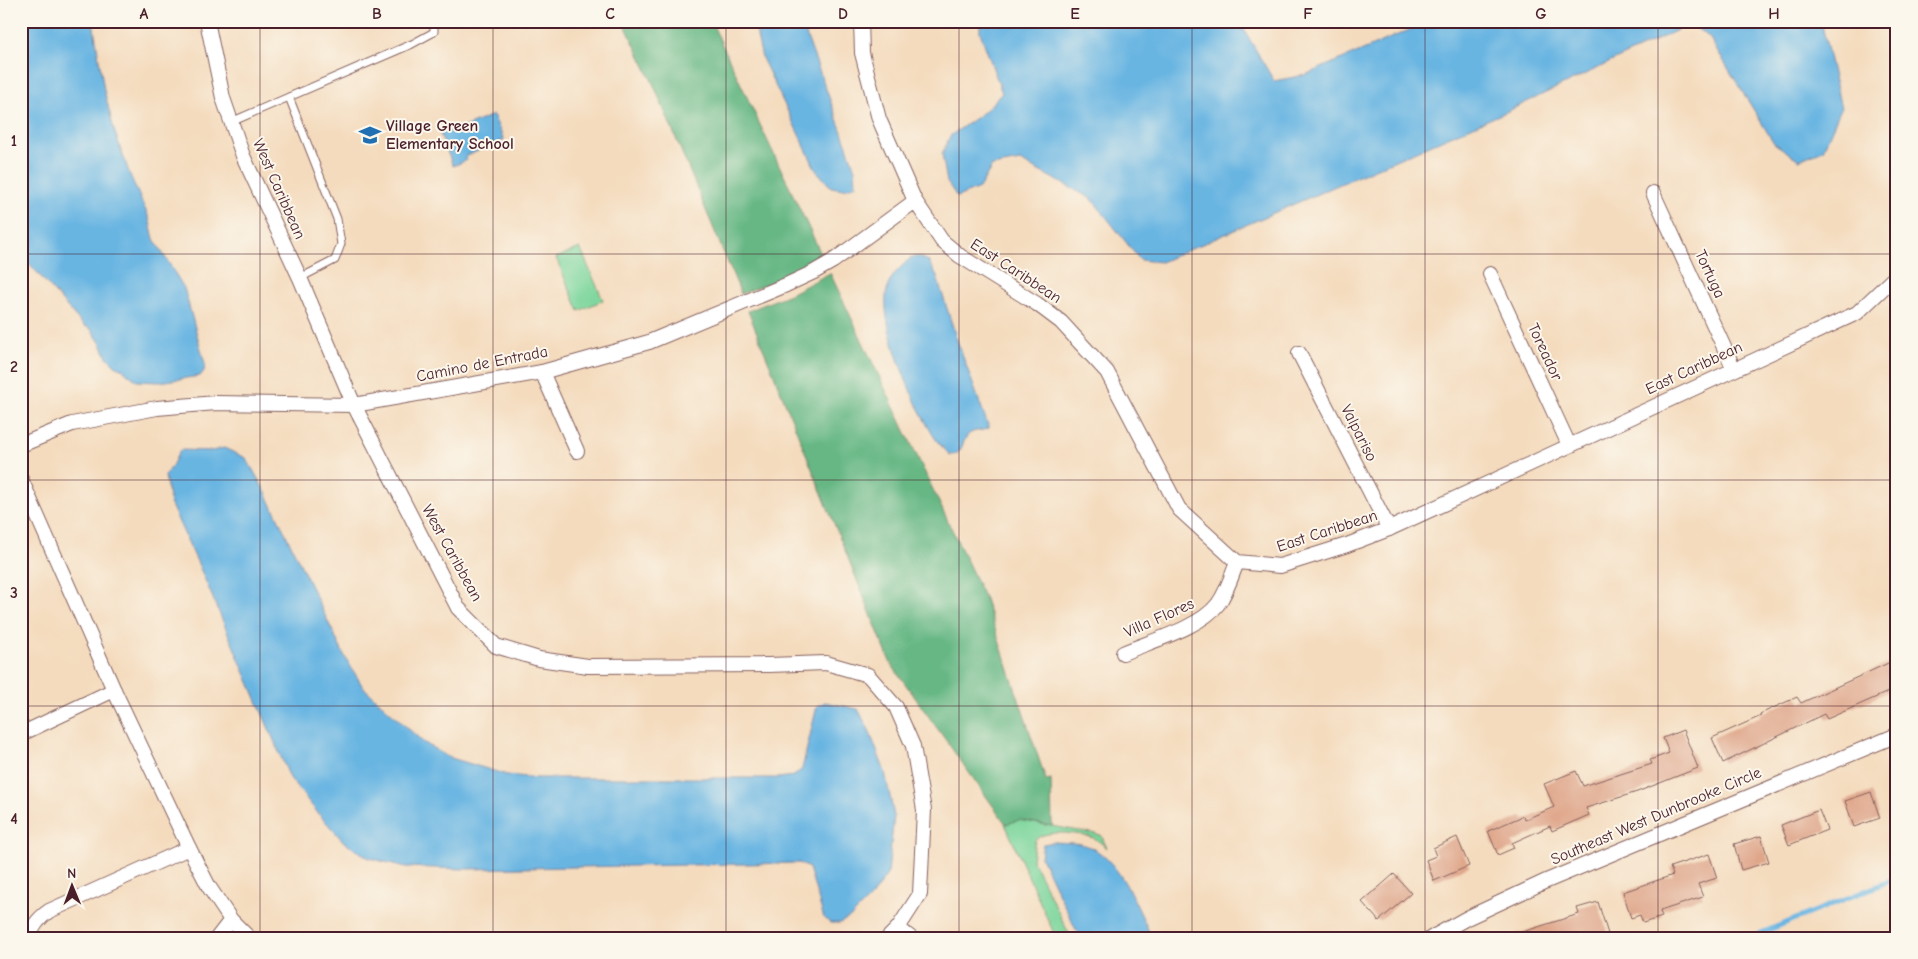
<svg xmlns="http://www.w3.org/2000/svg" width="1918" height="959" viewBox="0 0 1918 959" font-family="'Comic Neue',sans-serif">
<rect width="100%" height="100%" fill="#fbf7ec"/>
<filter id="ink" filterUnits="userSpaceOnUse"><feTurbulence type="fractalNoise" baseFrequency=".02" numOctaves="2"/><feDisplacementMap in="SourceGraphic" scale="10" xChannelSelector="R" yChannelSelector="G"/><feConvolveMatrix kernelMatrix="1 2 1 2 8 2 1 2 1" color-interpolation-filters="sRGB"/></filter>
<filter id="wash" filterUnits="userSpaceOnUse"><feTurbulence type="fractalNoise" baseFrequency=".0096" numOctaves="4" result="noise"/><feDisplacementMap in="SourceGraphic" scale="20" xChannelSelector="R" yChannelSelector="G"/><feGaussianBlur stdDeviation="1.12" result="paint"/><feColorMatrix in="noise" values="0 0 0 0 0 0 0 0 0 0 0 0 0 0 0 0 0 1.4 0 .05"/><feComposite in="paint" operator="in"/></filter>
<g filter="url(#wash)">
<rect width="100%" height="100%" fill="#f4dbbe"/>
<!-- green -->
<g fill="#7dd69c" stroke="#647a64">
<path d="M580 248 603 300 579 311 556 258Z"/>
<path d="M1019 820 1101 835 1107 848C1102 844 1096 838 1090 837 1076 833 1046 829 1035 840L1032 859 1071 938H1056L1005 824Z"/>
</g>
<!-- forest -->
<g fill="#66b784" stroke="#586b58">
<path d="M623 21H711L822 256 783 277 741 294 652 81Z"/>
<path d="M830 273 985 599 1046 780 1051 779 1052 826 1019 820 1006 824 891 664 748 311 790 294Z"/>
</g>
<!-- water -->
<g fill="#69b5e2" stroke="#5a6a86">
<path d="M21 21H93L104 90 114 130 130 175 149 218 154 239 184 288 205 364 204 371 200 376 159 382 137 381 121 368 115 365 107 357 101 344 91 329 83 325 21 254Z"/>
<path d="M757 21H801L847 146 855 170 856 185 844 189 831 187 816 170 762 58 757 36Z"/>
<path d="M980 21H1239L1274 81 1305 75 1430 21H1821L1841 108 1823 150 1799 160 1774 143 1709 37 1690 24 1508 111 1161 262 1140 260 1092 199 1020 161 992 166 979 188 957 197 947 182 942 154 950 136 984 112 1002 93 980 32Z"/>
<path d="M493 115 504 140 466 156 467 160 453 166 440 134 455 128 457 130Z"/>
<path d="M912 257H921L928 261 936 274 958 343 989 428C981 432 973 429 967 436 961 445 962 455 950 455 944 449 937 442 933 435 914 404 876 320 888 286 892 274 903 265 912 257Z"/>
<path d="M224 448 246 458 265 491 345 657 363 687 423 742 448 757 507 775 538 778H778L794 776 802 769 817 706 825 702 858 709 869 730 885 772 894 816 888 873 871 897 852 916 840 923H830L824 918 809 868 799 863 466 869 406 867 369 858 345 843 317 812 290 778 200 568 170 503 165 476 172 466 180 450 212 451Z"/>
<path d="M1055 842C1065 843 1080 842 1090 847 1120 860 1138 909 1152 938H1080L1041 857 1043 844Z"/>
</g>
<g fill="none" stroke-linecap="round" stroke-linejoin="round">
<!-- stream -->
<path stroke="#69b5e2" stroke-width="5" d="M1749 938 1897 878"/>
</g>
<g id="blocks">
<!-- building -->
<g fill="#dfa68a">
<path d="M1897 659V688L1827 719 1824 714 1723 763 1712 738 1761 716 1760 714 1797 697 1801 703Z"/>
<path d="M1683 730 1698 768 1637 792 1586 808 1589 815 1552 831 1550 826 1512 843 1514 848 1498 855 1488 831 1523 816 1524 820 1554 807 1544 784 1576 771 1583 786 1652 764 1650 760 1669 753 1663 738Z"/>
<path d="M1871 792 1880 818 1854 827 1845 801Z"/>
<path d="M1819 810 1827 830 1789 845 1781 825Z"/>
<path d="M1761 836 1769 862 1741 870 1734 844Z"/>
<path d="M1457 837 1469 866 1434 881 1426 860 1436 856 1433 848Z"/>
<path d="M1709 854 1717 878 1698 884 1703 897 1660 911 1662 917 1643 923 1640 915 1631 918 1623 892 1673 875 1670 867Z"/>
<path d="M1394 874 1411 893 1379 921 1362 902Z"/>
<path d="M1598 902 1608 934 1597 938H1514L1513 935 1579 914 1577 908Z"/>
</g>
</g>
</g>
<g filter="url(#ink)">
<use href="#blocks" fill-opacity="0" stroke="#86615e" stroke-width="1"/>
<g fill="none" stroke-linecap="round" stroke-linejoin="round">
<!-- service casing -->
<g stroke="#86615e" stroke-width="9">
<g id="service">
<path d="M289 97 337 219 341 244 335 260 300 278"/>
<path d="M231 122 412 44 434 32V21"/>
</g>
</g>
<!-- minor casing -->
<g stroke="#86615e" stroke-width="16">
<g id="minor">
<path d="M207 21 223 98 243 156 300 278 354 405 458 608 496 646 539 659 588 666 769 665 826 663 868 675 896 707 913 746 924 810 920 894 898 928 888 938"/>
<path d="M861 21 862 53 879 119 915 201 942 241 960 256 1037 304 1061 322 1107 372 1179 509 1237 562 1280 566 1347 545 1389 529 1857 313 1897 275"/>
<path d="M1653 193 1734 369"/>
<path d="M1490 274 1569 445"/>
<path d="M1299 353 1389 529"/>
<path d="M542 372 577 451"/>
<path d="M21 445 72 424 157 408 216 403 354 405 542 372 649 342 786 285 814 272 833 261 915 201"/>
<path d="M21 479 114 690 189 848 209 887 231 920 249 938"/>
<path d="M1123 653C1151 641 1200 628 1218 604 1227 592 1232 575 1237 562"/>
<path d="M21 734 114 690"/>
<path d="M898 928 911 938"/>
<path d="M29 938C32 926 39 918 49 911L189 848"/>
<path d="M217 938 231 920"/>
<path d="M1431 938 1467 918 1544 882 1897 735"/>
</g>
</g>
<!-- service -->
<use href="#service" stroke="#fff" stroke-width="7"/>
<!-- minor -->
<use href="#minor" stroke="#fff" stroke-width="14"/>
</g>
</g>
<!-- grid -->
<path fill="none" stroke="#4a1f2b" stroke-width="1" stroke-opacity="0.55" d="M260 21V938M493 21V938M726 21V938M959 21V938M1192 21V938M1425 21V938M1658 21V938M21 254H1897M21 480H1897M21 706H1897"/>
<!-- icons -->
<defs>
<g id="school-bare" transform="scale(1.725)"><path d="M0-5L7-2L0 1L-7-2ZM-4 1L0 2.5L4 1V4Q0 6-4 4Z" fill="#1f6fb2" stroke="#fbf7ec" stroke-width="2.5" paint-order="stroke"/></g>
</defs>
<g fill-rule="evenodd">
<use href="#school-bare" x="370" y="135"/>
</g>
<g text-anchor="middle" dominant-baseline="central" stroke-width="4" stroke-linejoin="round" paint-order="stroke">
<!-- poi labels -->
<g font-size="16" font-weight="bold" fill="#4a1f2b" stroke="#fbf7ec" text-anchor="start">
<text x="386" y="126">Village Green<tspan x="386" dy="18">Elementary School</tspan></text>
</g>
<!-- street labels -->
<g font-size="16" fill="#4a1f2b" stroke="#fbf7ec">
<text transform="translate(279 189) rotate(66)">West Caribbean</text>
<text transform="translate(1016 271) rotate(33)">East Caribbean</text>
<text transform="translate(1710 274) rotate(65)">Tortuga</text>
<text transform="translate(1545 352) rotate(65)">Toreador</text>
<text transform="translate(482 364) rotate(-11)">Camino de Entrada</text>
<text transform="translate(1694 368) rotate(-25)">East Caribbean</text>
<text transform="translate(1359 433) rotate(63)">Valpariso</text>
<text transform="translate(1327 531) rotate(-18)">East Caribbean</text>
<text transform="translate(452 553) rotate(61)">West Caribbean</text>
<text transform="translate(1159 618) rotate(-24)">Villa Flores</text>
<text transform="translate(1656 816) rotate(-23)">Southeast West Dunbrooke Circle</text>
</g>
</g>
<!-- margin -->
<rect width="1918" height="959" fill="none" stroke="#fbf7ec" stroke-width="55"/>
<!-- north arrow -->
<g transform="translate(72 886) rotate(359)" stroke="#fbf7ec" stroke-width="4" paint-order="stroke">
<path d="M0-4L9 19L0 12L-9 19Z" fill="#4a1f2b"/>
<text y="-8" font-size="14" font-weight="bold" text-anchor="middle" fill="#4a1f2b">N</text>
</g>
<rect x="28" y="28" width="1862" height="904" fill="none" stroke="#4a1f2b" stroke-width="2"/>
<g font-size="16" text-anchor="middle" font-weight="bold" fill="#4a1f2b">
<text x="144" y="19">A</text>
<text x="377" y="19">B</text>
<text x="610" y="19">C</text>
<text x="843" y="19">D</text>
<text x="1075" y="19">E</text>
<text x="1308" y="19">F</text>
<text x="1541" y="19">G</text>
<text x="1774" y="19">H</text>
<text x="14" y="146">1</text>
<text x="14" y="372">2</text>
<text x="14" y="598">3</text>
<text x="14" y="824">4</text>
</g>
</svg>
